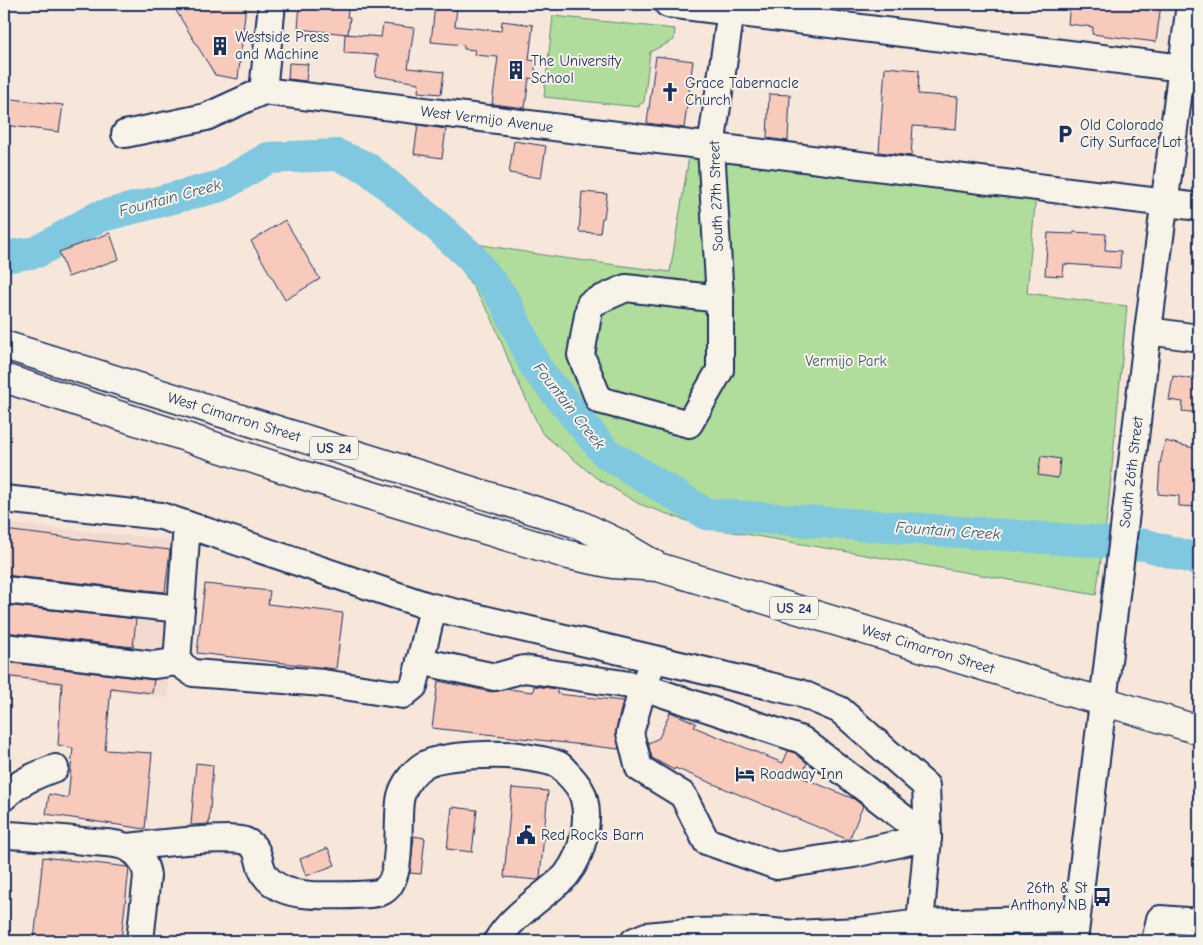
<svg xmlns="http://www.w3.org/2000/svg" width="1203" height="945" viewBox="0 0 1203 945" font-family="'Comic Neue',sans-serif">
<rect width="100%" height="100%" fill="#f7e7db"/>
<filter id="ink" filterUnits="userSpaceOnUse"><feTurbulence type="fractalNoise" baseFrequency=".02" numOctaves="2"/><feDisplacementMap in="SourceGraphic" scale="10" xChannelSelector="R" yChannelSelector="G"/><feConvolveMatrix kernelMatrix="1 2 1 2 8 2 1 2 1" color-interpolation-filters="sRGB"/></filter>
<g filter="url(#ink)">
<!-- built -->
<path fill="#f3dad0" d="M4 523 175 540 168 698 4 679Z"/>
<!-- green -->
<g fill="#b0dd9b" stroke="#66867c">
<path d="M553 16 675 29 674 40 650 52 644 102 639 105V107L544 97Z"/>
<path d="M690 151 1036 194 1027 293 1127 306 1108 509 1096 595 704 527 639 504 595 477 542 433 512 369 491 316 459 265 433 237 556 257 670 272Z"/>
</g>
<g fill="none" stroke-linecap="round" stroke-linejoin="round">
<!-- river -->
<path stroke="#7fc8e0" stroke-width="32" d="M4 257 37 252 98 217 221 186 268 158 337 155 366 167 433 222 471 257 505 301 536 368 606 453 706 514 1146 545 1199 560"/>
</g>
<!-- building -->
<g fill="#f8cabc" stroke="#1b2f5e">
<path d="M172 4H246L238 79 215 75Z"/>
<path d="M300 4H349L347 17H350L348 34 298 29Z"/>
<path d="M1070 4H1161L1156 42 1092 34 1093 27 1068 24Z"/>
<path d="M435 5 457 7 455 26 501 31 502 21 533 25 529 60 536 61 534 79 529 78 525 108 492 104 498 57 474 55 475 50 464 49V45L431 42Z"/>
<path d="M383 24 414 28 408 68 444 72 441 94 418 92 419 83 375 76 378 55 344 53 345 34 381 37Z"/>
<path d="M656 56 693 61 684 128 647 123Z"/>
<path d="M289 63 308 64 306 81 288 79Z"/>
<path d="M885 67 919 70 918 94 958 97 956 129 913 126 911 156 879 152Z"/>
<path d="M769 94 790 95 788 141 767 138Z"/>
<path d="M4 98 63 105 59 132 4 125Z"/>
<path d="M418 125 446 129 442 158 414 154Z"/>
<path d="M514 141 546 146 541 178 509 173Z"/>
<path d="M582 192 607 194 604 218H602L600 233 579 232Z"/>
<path d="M285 220 320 279 285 300 251 241Z"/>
<path d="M1074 232 1106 234 1105 250 1121 251 1120 268 1064 264 1063 276 1045 275 1048 233 1073 234Z"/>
<path d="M110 233 119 259 68 277 59 252Z"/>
<path d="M1173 376 1199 380V413L1182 411 1183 402 1169 400Z"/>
<path d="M1165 441 1198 449 1192 474 1199 475 1198 507 1179 506V496L1158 494 1160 464Z"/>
<path d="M1041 456 1060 459 1058 478 1038 475Z"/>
<path d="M4 530 170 550 165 592 4 575Z"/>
<path d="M205 584 270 591 268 604 343 613 336 669 197 653Z"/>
<path d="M4 605 136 619 133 647 4 632Z"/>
<path d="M4 662 154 680 152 693 111 688 105 750 152 753 145 829 46 814 49 794 68 798 73 748 58 745 62 683 4 676Z"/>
<path d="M438 681 492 692 508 689 533 692 534 686 557 689V694L623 701 616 729 619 749 432 728Z"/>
<path d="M670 712 696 723 694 727 783 763 788 751 795 753 807 763 801 777 854 799 863 806 849 840 675 768 674 770 652 758 648 743 659 738Z"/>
<path d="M196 763 213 765 209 824 191 825Z"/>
<path d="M512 788 548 791 540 878 538 880 504 877Z"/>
<path d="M452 807 477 810 472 852 447 849Z"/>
<path d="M414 836 425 838 421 874 410 873Z"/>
<path d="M328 848 335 865 306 876 300 859Z"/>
<path d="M43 857 128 867 129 869 121 941H34Z"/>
</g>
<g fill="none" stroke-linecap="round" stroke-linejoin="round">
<!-- minor casing -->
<g stroke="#1b2f5e" stroke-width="30">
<g id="minor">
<path d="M668 4 1199 70"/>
<path d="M263 91 1199 207"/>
<path d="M263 91 272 4"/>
<path d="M125 134 206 117 263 91"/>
<path d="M720 299 626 288 590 304 581 355 599 400 689 424 720 370V299L711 147 732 4"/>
<path d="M1148 331 1199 338"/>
<path d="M4 499 161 516 428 606 800 693 840 710 926 786 928 837 920 923"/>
<path d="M187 525 177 662 193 673 323 683 403 695 414 686 433 608"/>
<path d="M4 590 181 609"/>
<path d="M4 647 153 665 177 662"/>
<path d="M420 661 495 677 524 669 643 687 630 733 639 768 683 795 706 841 777 866 854 854 928 837"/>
<path d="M649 672 643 687 802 740 928 837"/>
<path d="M4 797C19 782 36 775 55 768"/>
<path d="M4 835C34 836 64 839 94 842 104 843 119 843 128 848 139 853 146 865 147 876L140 941"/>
<path d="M128 847C161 843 196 839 229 839 234 840 240 839 245 841 264 849 255 866 268 879 277 888 290 893 303 894 316 896 371 896 381 892 406 882 395 818 401 796 404 784 414 771 424 765 443 754 503 753 525 757 536 759 549 760 559 765 562 767 565 771 567 773 574 780 582 789 584 799 590 822 582 855 567 874 564 879 557 883 553 887 534 903 510 919 497 941"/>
<path d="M634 941 646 936 688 932 763 931 794 934 859 931 920 923 1076 919"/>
<path d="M1074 941 1148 331 1190 4"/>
<path d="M1155 941 1160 919 1199 922"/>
</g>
</g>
<!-- highway casing -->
<g stroke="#1b2f5e" stroke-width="31">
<g id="highway">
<path d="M4 345 578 524 616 542 655 565"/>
<path d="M4 378 306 476 569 555 613 564 658 567 1068 692 1103 701 1199 730"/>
</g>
</g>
<!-- minor -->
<use href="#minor" stroke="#f7f3e8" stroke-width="26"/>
<!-- highway -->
<use href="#highway" stroke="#f7f3e8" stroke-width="28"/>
</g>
</g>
<!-- icons -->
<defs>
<g id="building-bare" transform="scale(1.5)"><path d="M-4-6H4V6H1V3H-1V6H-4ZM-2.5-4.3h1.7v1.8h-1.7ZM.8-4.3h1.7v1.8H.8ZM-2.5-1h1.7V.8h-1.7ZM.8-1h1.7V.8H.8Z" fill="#1b2f5e" stroke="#f7f3e8" stroke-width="2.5" paint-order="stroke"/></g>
<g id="church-bare" transform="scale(1.5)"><path d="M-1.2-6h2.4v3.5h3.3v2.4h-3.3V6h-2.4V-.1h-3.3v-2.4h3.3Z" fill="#1b2f5e" stroke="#f7f3e8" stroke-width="2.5" paint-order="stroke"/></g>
<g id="parking-bare" transform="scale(1.5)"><path d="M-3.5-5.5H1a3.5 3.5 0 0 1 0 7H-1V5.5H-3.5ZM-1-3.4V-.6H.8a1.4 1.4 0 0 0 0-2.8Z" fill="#1b2f5e" stroke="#f7f3e8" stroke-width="2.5" paint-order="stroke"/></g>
<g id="hotel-bare" transform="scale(1.5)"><path d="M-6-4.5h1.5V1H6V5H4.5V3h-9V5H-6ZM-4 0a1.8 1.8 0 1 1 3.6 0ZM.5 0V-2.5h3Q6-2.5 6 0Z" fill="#1b2f5e" stroke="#f7f3e8" stroke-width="2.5" paint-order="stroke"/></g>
<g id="civic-bare" transform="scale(1.5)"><path d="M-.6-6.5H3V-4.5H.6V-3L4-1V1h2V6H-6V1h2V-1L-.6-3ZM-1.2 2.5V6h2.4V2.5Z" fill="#1b2f5e" stroke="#f7f3e8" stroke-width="2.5" paint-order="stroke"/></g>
<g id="bus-bare" transform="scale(1.5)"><path d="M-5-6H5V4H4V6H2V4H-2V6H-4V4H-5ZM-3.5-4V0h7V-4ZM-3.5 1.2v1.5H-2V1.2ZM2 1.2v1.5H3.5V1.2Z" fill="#1b2f5e" stroke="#f7f3e8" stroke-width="2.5" paint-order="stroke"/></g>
</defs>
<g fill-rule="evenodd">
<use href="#building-bare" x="220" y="46"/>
<use href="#building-bare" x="516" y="70"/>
<use href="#church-bare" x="670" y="92"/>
<use href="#parking-bare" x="1065" y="134"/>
<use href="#hotel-bare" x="745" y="774"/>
<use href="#civic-bare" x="526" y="835"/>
<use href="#bus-bare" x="1102" y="897"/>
</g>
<g text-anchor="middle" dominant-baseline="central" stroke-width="4" stroke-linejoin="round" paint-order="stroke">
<!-- shield labels -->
<g fill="#f7f3e8" stroke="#5d6a87" stroke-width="1">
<rect x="310" y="436.5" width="48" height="23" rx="4"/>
<rect x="770" y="596.5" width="48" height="23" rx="4"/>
</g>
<g font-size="14" font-weight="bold" fill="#1b2f5e">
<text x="334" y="448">US 24</text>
<text x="794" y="608">US 24</text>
</g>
<!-- poi labels -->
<g font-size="15" fill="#1b2f5e" stroke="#f7f3e8" text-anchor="start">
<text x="235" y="37">Westside Press<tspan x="235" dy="17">and Machine</tspan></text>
<text x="531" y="61">The University<tspan x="531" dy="17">School</tspan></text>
<text x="685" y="83">Grace Tabernacle<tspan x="685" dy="17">Church</tspan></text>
<text x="1080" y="125">Old Colorado<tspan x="1080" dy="17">City Surface Lot</tspan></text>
<text x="760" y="774">Roadway Inn</text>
<text x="541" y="835">Red Rocks Barn</text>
<text x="1087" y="888" text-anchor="end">26th &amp; St<tspan x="1087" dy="17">Anthony NB</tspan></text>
</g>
<!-- street labels -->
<g font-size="15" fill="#1b2f5e" stroke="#f7f3e8">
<text transform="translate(487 119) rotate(7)">West Vermijo Avenue</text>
<text transform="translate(716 196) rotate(-92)">South 27th Street</text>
<text transform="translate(234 417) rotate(17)">West Cimarron Street</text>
<text transform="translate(1131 472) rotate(-83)">South 26th Street</text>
<text transform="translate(928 649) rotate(17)">West Cimarron Street</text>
</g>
<!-- park labels -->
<g font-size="15" fill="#405a6d" stroke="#f7f3e8">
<text x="846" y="361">Vermijo Park</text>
</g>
<!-- water labels -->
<g font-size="16" font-style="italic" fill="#34557e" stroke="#f7f3e8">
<text transform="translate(170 198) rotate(-15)">Fountain Creek</text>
<text transform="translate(569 406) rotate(52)">Fountain Creek</text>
<text transform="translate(948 531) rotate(4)">Fountain Creek</text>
</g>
</g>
<!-- margin -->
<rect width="1203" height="945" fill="none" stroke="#f7f3e8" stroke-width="20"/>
<rect x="10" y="10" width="1183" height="925" fill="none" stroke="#1b2f5e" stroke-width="2" filter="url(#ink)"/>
</svg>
